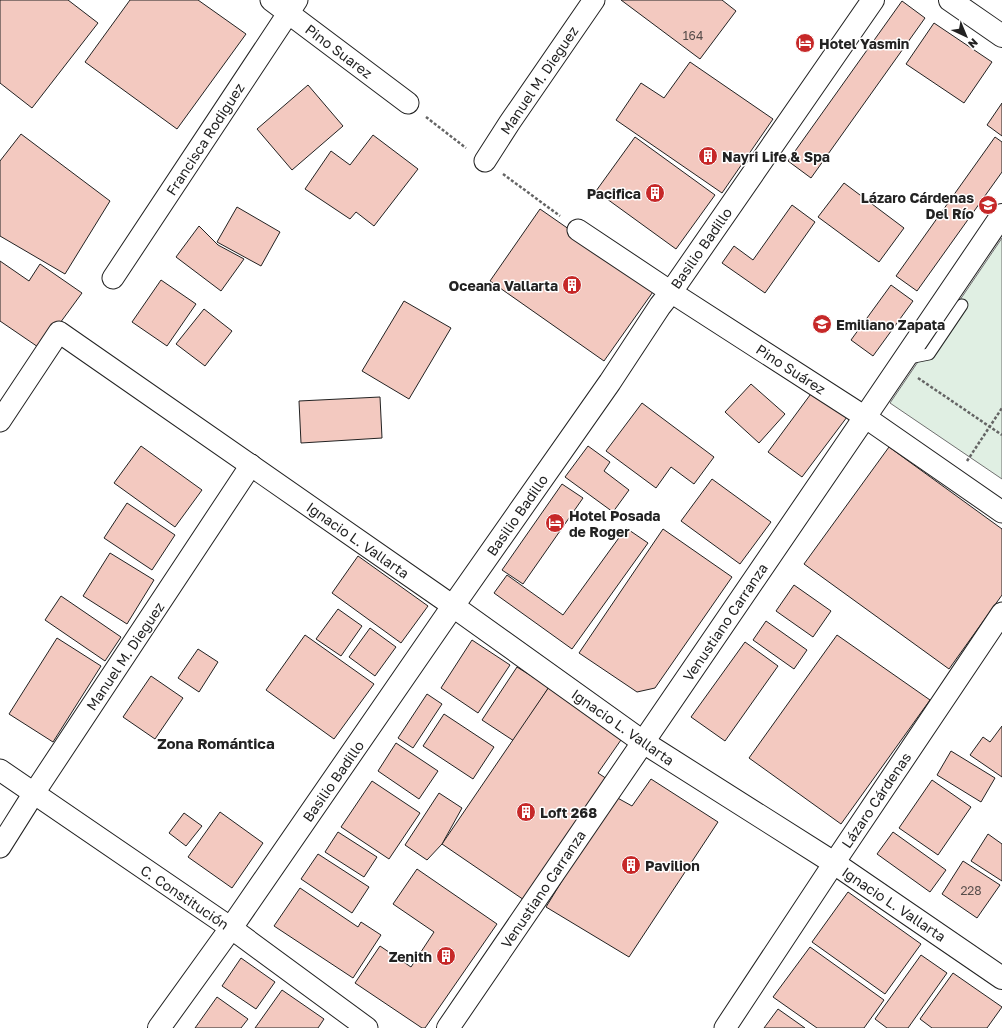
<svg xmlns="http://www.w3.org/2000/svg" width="1002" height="1028" viewBox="0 0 1002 1028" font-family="'Golos Text',sans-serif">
<rect width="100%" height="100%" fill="#fff"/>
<!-- green -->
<path fill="#e0efe3" stroke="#6f6f6f" d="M1002 238V479L890 403Z"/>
<!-- building -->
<g fill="#f3c9c0" stroke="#222">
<path d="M0 0H68L98 23 32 108 0 83Z"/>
<path d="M130 0H198L246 34 177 129 85 62Z"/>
<path d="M621 0H722L736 11 700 59Z"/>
<path d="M902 1 925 18 811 178 788 161Z"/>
<path d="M934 23 992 62 964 103 906 64Z"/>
<path d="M690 62 773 119 722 193 616 120 641 83 664 98Z"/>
<path d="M308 85 343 126 292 170 257 129Z"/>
<path d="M1002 103V136L987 125Z"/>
<path d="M21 134 110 201 65 274 0 236V161Z"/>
<path d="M373 135 418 169 374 226 356 212 350 219 305 189 331 151 350 165Z"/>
<path d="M635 137 715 195 676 249 596 191Z"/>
<path d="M995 137 1002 142V172L917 291 896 276Z"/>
<path d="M844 183 904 228 879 262 818 217Z"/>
<path d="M792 205 815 222 765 293 722 263 734 246 753 260Z"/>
<path d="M237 207 280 232 261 266 217 242Z"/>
<path d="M540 209 655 289 604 361 490 281Z"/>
<path d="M199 226 218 245 244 259 221 291 176 257Z"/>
<path d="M0 261 29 281 40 264 82 293 41 349 0 321Z"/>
<path d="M161 280 196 304 167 346 132 322Z"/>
<path d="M891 285 913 301 873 356 851 340Z"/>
<path d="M404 301 451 328 409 399 362 371Z"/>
<path d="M204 309 232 331 205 366 176 344Z"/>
<path d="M751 384 785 414 759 443 725 412Z"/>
<path d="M813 391 847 417 802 477 768 452Z"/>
<path d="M380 397 382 438 301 443 299 401Z"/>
<path d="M642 403 714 457 694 484 671 467 656 488 606 451Z"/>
<path d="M141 446 202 490 175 527 114 483Z"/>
<path d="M588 446 610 462 604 471 629 490 613 512 565 477Z"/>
<path d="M889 447 1002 529V595L949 669 804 564Z"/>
<path d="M712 479 771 522 740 564 681 521Z"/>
<path d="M562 484 583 498 523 584 502 570Z"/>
<path d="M127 503 175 535 152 570 104 538Z"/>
<path d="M626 528 648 543 572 649 494 593 507 575 563 615Z"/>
<path d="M663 529 732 577 655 688 637 692 579 653Z"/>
<path d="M110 553 154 580 127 624 83 596Z"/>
<path d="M358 556 428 606 401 643 332 593Z"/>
<path d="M794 585 831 611 813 637 776 611Z"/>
<path d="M61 596 121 637 105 661 45 620Z"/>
<path d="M338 609 362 626 341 656 316 639Z"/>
<path d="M766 621 807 650 794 669 753 640Z"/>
<path d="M370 628 396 647 375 676 349 657Z"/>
<path d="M305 635 374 684 334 739 266 690Z"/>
<path d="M837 635 930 700 841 824 749 758Z"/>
<path d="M57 638 101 666 53 742 9 714Z"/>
<path d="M472 640 510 665 478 713 441 688Z"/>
<path d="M745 642 778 666 725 741 691 717Z"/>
<path d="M198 649 218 662 199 692 178 678Z"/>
<path d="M517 667 549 687 514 741 482 720Z"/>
<path d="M151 676 183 698 155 739 123 717Z"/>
<path d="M549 687 623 737 598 773 610 781 527 902 442 844Z"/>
<path d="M427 694 442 704 413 748 398 738Z"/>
<path d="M444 714 494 747 473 779 423 746Z"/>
<path d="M1002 726V777L970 755 983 737 990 742Z"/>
<path d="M396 743 438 771 419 799 378 771Z"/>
<path d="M951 751 995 778 981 802 937 775Z"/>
<path d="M651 779 718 822 629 957 546 907 614 796 632 806Z"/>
<path d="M932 780 971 807 938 855 899 828Z"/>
<path d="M372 781 420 813 389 859 341 827Z"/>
<path d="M439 793 462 808 442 844 427 860 405 845Z"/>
<path d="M220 812 263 843 232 888 188 857Z"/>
<path d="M184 813 202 826 186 846 169 833Z"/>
<path d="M338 832 377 857 364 877 325 852Z"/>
<path d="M893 832 946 870 930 892 877 854Z"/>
<path d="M988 834 1002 844V881L971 861Z"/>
<path d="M318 854 369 887 352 913 301 879Z"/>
<path d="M963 861 1000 885 977 918 942 894Z"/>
<path d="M417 869 497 924 425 1028H422L355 983 380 946 411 967 434 932 393 904Z"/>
<path d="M300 888 358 927 361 922 381 935 353 978 274 926Z"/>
<path d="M848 892 921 944 885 994 812 942Z"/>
<path d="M810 947 884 1000 864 1028H817L773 997Z"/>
<path d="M921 955 947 973 908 1028H887L875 1019Z"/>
<path d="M241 958 275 982 256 1009 222 986Z"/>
<path d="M953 973 1002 1007 987 1028H932L920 1019Z"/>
<path d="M282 990 324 1019 318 1028H255Z"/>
<path d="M217 997 248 1019 241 1028H195Z"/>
<path d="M778 1009 805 1028H764Z"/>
</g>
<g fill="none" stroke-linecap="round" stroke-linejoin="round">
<!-- lane casing -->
<g stroke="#222" stroke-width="13">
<path id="lane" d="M904 359 929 354 962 305"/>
</g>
<!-- street casing -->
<g stroke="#222" stroke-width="23">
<g id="street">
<path d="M271 0 408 103"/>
<path d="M485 161 510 122 594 0"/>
<path d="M578 230 671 292 865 417 1002 512"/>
<path d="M113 278 297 0"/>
<path d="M0 421 59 332 453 606"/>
<path d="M0 770 231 928 367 1028"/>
<path d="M0 847 34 793 251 465"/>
<path d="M725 1028 834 863 1002 613"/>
</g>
</g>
<!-- secondary casing -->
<g stroke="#222" stroke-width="24">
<g id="secondary">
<path d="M950 0 1002 36"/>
<path d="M453 606 643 742 834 863 1002 978"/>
<path d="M159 1028 231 928 453 606 610 382 660 306 671 292 873 0"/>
<path d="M448 1028 865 417 1002 215"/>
</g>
</g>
<!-- path -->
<g stroke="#646464" stroke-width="2.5" stroke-dasharray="3 2" stroke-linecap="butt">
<path d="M426 117 466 148"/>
<path d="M503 174 560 216"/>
<path d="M918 378 1002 435"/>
<path d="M967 461 1002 408"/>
</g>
<!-- lane -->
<use href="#lane" stroke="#fff" stroke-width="11"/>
<!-- street -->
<use href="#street" stroke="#fff" stroke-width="21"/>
<!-- secondary -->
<use href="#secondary" stroke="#fff" stroke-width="22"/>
</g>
<!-- icons -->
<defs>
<g id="hotel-disc" transform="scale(1)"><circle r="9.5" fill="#c62828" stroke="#fff"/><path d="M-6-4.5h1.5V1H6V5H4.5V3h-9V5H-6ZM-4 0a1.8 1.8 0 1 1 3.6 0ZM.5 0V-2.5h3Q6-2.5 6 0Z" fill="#fff"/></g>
<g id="building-disc" transform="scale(1)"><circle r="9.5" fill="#c62828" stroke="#fff"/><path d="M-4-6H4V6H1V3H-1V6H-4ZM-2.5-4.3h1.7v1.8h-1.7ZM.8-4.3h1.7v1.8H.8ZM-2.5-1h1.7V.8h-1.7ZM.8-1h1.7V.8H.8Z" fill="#fff"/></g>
<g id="school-disc" transform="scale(1)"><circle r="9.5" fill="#c62828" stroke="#fff"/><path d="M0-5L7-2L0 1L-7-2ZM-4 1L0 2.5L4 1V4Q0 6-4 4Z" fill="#fff"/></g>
</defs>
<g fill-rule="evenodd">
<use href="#hotel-disc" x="805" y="43"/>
<use href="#building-disc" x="708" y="156"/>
<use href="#building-disc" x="655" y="193"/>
<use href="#school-disc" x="988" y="205"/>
<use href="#building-disc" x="572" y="285"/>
<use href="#school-disc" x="822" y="324"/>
<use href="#hotel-disc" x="555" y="523"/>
<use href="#building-disc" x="526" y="812"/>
<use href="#building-disc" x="631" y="865"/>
<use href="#building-disc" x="446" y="956"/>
</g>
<g text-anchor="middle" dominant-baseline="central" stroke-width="3" stroke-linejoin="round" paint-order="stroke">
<!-- number labels -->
<g font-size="12" fill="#564c4a">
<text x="693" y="35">164</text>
<text x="971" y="890">228</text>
</g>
<!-- poi labels -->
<g font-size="14" font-weight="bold" fill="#222" stroke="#fff" text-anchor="start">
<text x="819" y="43">Hotel Yasmin</text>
<text x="722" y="156">Nayri Life &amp; Spa</text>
<text x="641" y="193" text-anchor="end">Pacifica</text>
<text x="974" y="197" text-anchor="end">Lázaro Cárdenas<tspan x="974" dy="16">Del Río</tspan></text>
<text x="558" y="285" text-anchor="end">Oceana Vallarta</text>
<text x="836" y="324">Emiliano Zapata</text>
<text x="569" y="515">Hotel Posada<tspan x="569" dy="16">de Roger</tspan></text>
<text x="540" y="812">Loft 268</text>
<text x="645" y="865">Pavilion</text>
<text x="432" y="956" text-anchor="end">Zenith</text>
</g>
<!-- street labels -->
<g font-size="14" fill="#222" stroke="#fff">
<text transform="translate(339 51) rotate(37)">Pino Suarez</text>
<text transform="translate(539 80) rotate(-56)">Manuel M. Dieguez</text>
<text transform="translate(205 139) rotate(-57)">Francisca Rodiguez</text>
<text transform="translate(701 248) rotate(-55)">Basilio Badillo</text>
<text transform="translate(791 369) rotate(33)">Pino Suárez</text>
<text transform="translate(517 515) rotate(-55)">Basilio Badillo</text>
<text transform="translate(358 540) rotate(35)">Ignacio L. Vallarta</text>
<text transform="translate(725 622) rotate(-56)">Venustiano Carranza</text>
<text transform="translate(125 656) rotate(-56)">Manuel M. Dieguez</text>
<text transform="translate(623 727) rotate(35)">Ignacio L. Vallarta</text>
<text transform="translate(333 781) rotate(-55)">Basilio Badillo</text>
<text transform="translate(876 800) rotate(-56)">Lázaro Cárdenas</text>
<text transform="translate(543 889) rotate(-56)">Venustiano Carranza</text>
<text transform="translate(185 897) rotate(34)">C. Constitución</text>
<text transform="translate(894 904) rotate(34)">Ignacio L. Vallarta</text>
</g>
<!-- neighbourhood labels -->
<g font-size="15" font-weight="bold" fill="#222" stroke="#fff">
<text x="216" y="743">Zona Romántica</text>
</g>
</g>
<!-- north arrow -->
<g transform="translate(966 36) rotate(136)" stroke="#ffffff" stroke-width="3" paint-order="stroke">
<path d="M0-3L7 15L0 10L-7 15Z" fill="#222222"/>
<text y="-6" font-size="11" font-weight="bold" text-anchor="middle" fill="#222222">N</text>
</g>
</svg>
